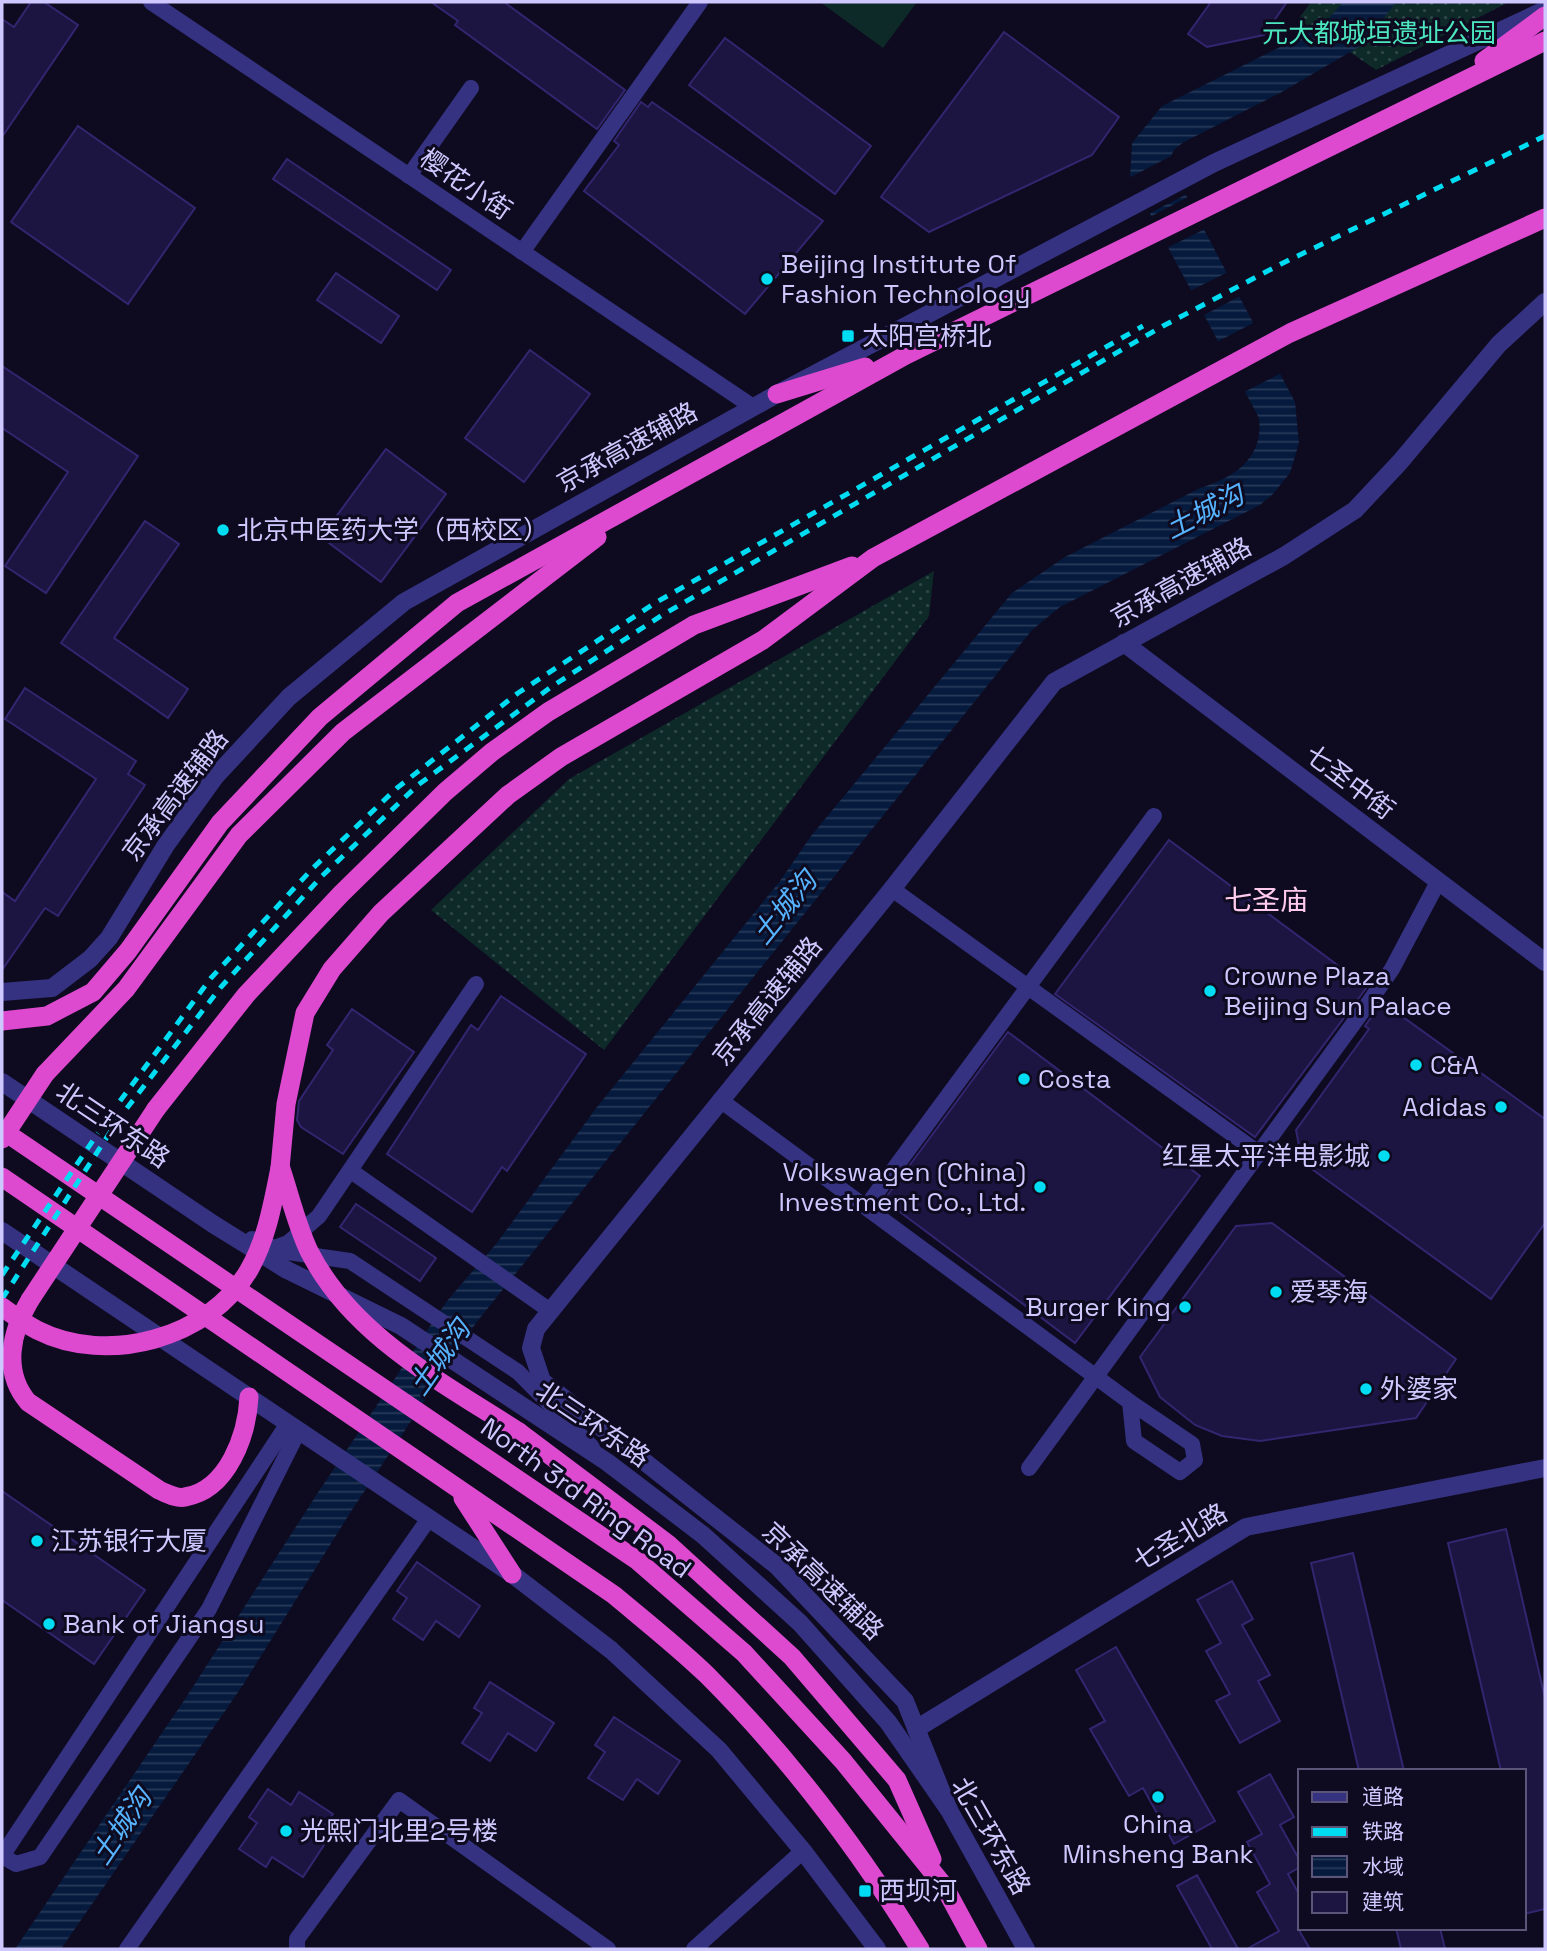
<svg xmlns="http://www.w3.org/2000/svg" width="1547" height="1951" viewBox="0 0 1547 1951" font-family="'Space Grotesk','Noto Sans SC',sans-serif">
<defs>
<pattern id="grass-dots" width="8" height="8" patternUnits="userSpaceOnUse" patternTransform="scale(1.75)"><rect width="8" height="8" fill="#0d2928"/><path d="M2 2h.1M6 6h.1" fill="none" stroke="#2f4748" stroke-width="1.8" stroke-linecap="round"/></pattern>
<pattern id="water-rules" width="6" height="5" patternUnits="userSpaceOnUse" patternTransform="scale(1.75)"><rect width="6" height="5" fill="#051a3d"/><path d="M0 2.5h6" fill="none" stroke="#283a5a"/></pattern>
</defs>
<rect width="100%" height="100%" fill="#0e0a1f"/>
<!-- grass -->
<g fill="url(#grass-dots)">
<path d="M1311 2H1509L1376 70 1315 28 1297 21Z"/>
<path d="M934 571 929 616 604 1050 431 910 569 779Z"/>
</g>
<!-- pitch -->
<path fill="#0d2928" d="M820 2H917L883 48Z"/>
<!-- water -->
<path fill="url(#water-rules)" d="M1343 2H1396L1364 44 1280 93 1186 141C1174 148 1169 154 1171 167L1295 402 1299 443 1290 473 1273 494 1260 505 1060 607 1032 630 476 1323 350 1513 243 1685 61 1949H15L185 1699 317 1494 447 1301 496 1244 597 1107 780 881 811 836 1012 593 1065 557 1200 488C1234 478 1264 458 1259 418L1130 176 1132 143 1162 106 1294 40 1329 18Z"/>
<!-- pier -->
<g fill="#0e0a1f">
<path d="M1175 154 1174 166 1189 193 1146 215 1127 179Z"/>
<path d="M1190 196 1207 228 1165 249 1148 218Z"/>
<path d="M1232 270 1244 294 1202 316 1188 292Z"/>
<path d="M1257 321 1283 372 1242 393 1217 342Z"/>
</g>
<!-- building -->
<g fill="#1d1541" stroke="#33256f" stroke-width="2">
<path d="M31 2H44L78 25 2 137V19L14 27Z"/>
<path d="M431 2H504L625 90 597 129 455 25 458 21Z"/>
<path d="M1211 2H1287L1264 35 1207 47 1188 34Z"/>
<path d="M1004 32 1119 117 1092 155 929 232 881 197Z"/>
<path d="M725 38 871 146 835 194 689 85Z"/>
<path d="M641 102 648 107 652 102 823 221 745 314 584 191 619 145 614 141Z"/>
<path d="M78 126 195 208 128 304 11 222Z"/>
<path d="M287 159 451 270 437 290 273 179Z"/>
<path d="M336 273 399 316 381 343 317 300Z"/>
<path d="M530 350 590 394 524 482 465 438Z"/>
<path d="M2 366 138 456 46 593 5 566 68 472 2 428Z"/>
<path d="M386 449 446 494 381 582 321 537Z"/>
<path d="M145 521 179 544 114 638 188 689 168 718 61 643Z"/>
<path d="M25 688 136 761 128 774 145 785 58 916 45 908 2 970V892L15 901 96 779 5 719Z"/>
<path d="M1169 840 1367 987 1255 1137 1055 994Z"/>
<path d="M501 996 586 1054 507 1171 502 1167 472 1212 387 1154 471 1025 478 1030Z"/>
<path d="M1382 1002 1545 1119V1223L1491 1299 1302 1162 1296 1130 1369 1029 1365 1026Z"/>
<path d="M352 1009 414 1052 343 1154 301 1127 297 1120 299 1101 333 1050 327 1045Z"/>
<path d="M1008 1032 1200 1176 1075 1343 884 1200Z"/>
<path d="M356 1204 436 1258 420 1281 340 1227Z"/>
<path d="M1272 1223 1456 1359 1416 1418 1260 1441 1222 1436 1195 1425 1160 1397 1140 1357 1236 1226Z"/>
<path d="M2 1491 145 1590 94 1664 2 1600Z"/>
<path d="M1506 1529 1545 1698V1909L1524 1914V1771H1501L1448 1543Z"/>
<path d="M1353 1553 1404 1771H1359L1311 1563Z"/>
<path d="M417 1562 480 1606 459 1637 436 1621 423 1640 393 1619 407 1598 397 1591Z"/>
<path d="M1232 1581 1253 1619 1242 1625 1270 1675 1258 1681 1280 1721 1240 1743 1216 1701 1230 1694 1206 1651 1221 1643 1197 1600Z"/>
<path d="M1116 1647 1215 1821 1174 1844 1143 1788 1129 1796 1090 1729 1105 1721 1076 1670Z"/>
<path d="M490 1682 554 1723 536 1751 508 1733 490 1761 462 1743 482 1713 474 1708Z"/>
<path d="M614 1717 680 1761 658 1794 637 1779 623 1800 588 1778 605 1752 595 1745Z"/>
<path d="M1270 1774 1294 1817 1280 1825 1300 1861V1867L1288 1874 1300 1896V1932L1310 1949H1247L1279 1931 1257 1892 1270 1884 1247 1842 1262 1834 1238 1792Z"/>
<path d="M268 1789 291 1805 299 1792 333 1814 315 1840 324 1845 303 1877 272 1857 266 1867 239 1849 257 1823 249 1817Z"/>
<path d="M1197 1875 1238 1949H1212L1177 1886Z"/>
<path d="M1396 1928H1440L1445 1949H1401Z"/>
</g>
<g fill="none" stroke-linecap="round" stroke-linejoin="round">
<!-- minor -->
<g stroke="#343281" stroke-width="16">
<path d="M151 2 753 407"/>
<path d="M409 176 471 88"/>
<path d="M522 252 700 2"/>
<path d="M892 889 1260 1154"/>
<path d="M720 1100 1130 1402 1134 1441 1180 1472 1195 1460 1192 1444 1130 1402"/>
<path d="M351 1171 549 1310"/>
<path d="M866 1207 1154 816"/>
<path d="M252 1239 281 1251 350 1261 518 1372 592 1447"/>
<path d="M274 1248 288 1243 319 1216 476 984"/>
<path d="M1029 1468 1367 1005 1392 969 1438 882"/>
<path d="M2 1856 16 1864 40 1857 209 1609 298 1432"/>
<path d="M2 1856 287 1425"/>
<path d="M127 1949 428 1520"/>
<path d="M297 1949V1939L399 1800 608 1949"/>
<path d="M694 1949 803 1851"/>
</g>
<!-- tertiary -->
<g stroke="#343281" stroke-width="18">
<path d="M1124 643 1545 962"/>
<path d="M2 992 52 988 90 959 109 938 166 845 215 777 289 697 404 602 777 394 1214 163 1543 11"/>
<path d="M2 1082 213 1224 287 1270 401 1326 607 1462 703 1535 800 1623 888 1722 949 1810 1026 1949"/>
<path d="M2 1231 512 1574 611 1650 719 1750 803 1851 877 1949"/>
<path d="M916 1729 1246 1527 1545 1468"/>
<path d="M949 1810 905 1701 777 1566 542 1381 531 1348 536 1329 892 889 1054 682 1284 556 1355 510 1400 462 1499 344 1545 302"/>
</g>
<!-- trunk -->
<g stroke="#dd49cf" stroke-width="19">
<path d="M1484 61 1545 16"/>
<path d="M777 394 865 367"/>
<path d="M2 1021 47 1016 93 992 128 951 220 823 320 717 457 603 906 355 1545 41"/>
<path d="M45 1074 126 989 239 835 343 732 597 537"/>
<path d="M156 1109 246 995 341 894 445 792 492 752 548 712 694 625 852 566"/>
<path d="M2 1130 638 1561 744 1653 843 1761 944 1886 978 1949"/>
<path d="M280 1168 286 1104 305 1013 332 969 381 913 508 795 561 757 763 640 873 558 1290 333 1545 218"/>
<path d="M2 1177 614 1595C645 1621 678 1647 707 1675 789 1757 860 1851 920 1949"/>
<path d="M30 1300C11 1332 2 1371 28 1402L159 1490C166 1493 177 1499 185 1497 228 1490 247 1435 249 1397"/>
<path d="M519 1432 668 1544 792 1657 897 1780 932 1859"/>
<path d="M463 1498 512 1574"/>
</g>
<!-- rail -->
<g stroke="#00ddf3" stroke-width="5" stroke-dasharray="10 9" stroke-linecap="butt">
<path d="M120 1101 211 978 313 868 397 788 518 693 655 603 1143 326"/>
<path d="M2 1275 98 1133"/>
<path d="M2 1299 120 1117 221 987 322 876 418 785 551 687 664 614 1163 326 1281 264 1545 136"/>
</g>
<!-- trunk-bridge -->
<g stroke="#dd49cf" stroke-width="19">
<path d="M2 1139 45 1074"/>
<path d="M281 1169C290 1196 297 1226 309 1251 352 1336 442 1382 519 1432"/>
<path d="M30 1300 156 1109"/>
<path d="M2 1307C13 1315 25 1324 37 1330 107 1366 210 1338 249 1270 267 1239 273 1202 280 1168"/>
</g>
</g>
<!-- markers -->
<g fill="#00ddf3" stroke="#0e0a1f" stroke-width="2.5">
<circle cx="767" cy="279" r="7"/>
<rect x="841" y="329" width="14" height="14" rx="3.5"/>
<circle cx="223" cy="530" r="7"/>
<circle cx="1210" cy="991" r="7"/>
<circle cx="1416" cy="1065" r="7"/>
<circle cx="1024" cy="1079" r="7"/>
<circle cx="1501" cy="1107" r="7"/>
<circle cx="1384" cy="1156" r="7"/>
<circle cx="1040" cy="1187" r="7"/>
<circle cx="1276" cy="1292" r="7"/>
<circle cx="1185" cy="1307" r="7"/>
<circle cx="1366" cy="1389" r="7"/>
<circle cx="37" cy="1541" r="7"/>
<circle cx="49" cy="1624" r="7"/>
<circle cx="1158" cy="1797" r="7"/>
<circle cx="286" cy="1831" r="7"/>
<rect x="858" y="1884" width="14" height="14" rx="3.5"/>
</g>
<g text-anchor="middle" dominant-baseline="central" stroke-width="6" stroke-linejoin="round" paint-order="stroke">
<!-- park labels -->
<g font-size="26" fill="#4ce7bf" stroke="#0e0a1f">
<text x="1379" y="33">元大都城垣遗址公园</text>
</g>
<!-- street labels -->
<g font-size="26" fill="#cec8ff" stroke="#0e0a1f">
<text transform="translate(466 184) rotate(34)">樱花小街</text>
<text transform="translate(627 447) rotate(-29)">京承高速辅路</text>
<text transform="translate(1181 582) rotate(-29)">京承高速辅路</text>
<text transform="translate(1350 782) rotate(37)">七圣中街</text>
<text transform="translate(175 795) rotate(-53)">京承高速辅路</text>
<text transform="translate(767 1001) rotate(-51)">京承高速辅路</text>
<text transform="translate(113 1125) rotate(34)">北三环东路</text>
<text transform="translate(593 1424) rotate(34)">北三环东路</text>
<text transform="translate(586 1498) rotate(36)">North 3rd Ring Road</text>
<text transform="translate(1180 1537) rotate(-31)">七圣北路</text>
<text transform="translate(823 1581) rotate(44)">京承高速辅路</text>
<text transform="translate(991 1836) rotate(60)">北三环东路</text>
</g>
<!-- poi labels -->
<g font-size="26" fill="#cec8ff" stroke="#0e0a1f" text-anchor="start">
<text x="781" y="264">Beijing Institute Of<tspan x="781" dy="30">Fashion Technology</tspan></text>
<text x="862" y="336">太阳宫桥北</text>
<text x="237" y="530">北京中医药大学（西校区）</text>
<text x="1224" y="976">Crowne Plaza<tspan x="1224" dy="30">Beijing Sun Palace</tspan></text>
<text x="1430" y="1065">C&amp;A</text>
<text x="1038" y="1079">Costa</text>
<text x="1487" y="1107" text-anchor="end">Adidas</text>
<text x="1370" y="1156" text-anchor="end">红星太平洋电影城</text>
<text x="1026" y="1172" text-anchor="end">Volkswagen (China)<tspan x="1026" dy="30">Investment Co., Ltd.</tspan></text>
<text x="1290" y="1292">爱琴海</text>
<text x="1171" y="1307" text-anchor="end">Burger King</text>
<text x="1380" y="1389">外婆家</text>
<text x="51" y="1541">江苏银行大厦</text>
<text x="63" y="1624">Bank of Jiangsu</text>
<text x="1158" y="1824" text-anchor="middle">China<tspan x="1158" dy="30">Minsheng Bank</tspan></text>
<text x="300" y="1831">光熙门北里2号楼</text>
<text x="879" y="1891">西坝河</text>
</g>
<!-- water labels -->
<g font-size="28" font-style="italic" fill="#56b3ff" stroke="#0e0a1f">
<text transform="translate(1204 511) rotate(-27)">土城沟</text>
<text transform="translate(784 907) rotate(-51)">土城沟</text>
<text transform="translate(439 1357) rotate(-55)">土城沟</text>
<text transform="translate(121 1826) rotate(-56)">土城沟</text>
</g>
<!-- neighbourhood labels -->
<g font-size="28" fill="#ffcaec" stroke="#0e0a1f">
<text x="1266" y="900">七圣庙</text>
</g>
</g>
<!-- border -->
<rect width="1547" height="1951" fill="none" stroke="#cec8ff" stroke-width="7"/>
<!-- legend -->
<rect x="1298" y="1769" width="228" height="161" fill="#0e0a1f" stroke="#5b5679" stroke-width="2"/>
<rect x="1312" y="1792" width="35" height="10" fill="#343281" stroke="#5b5679" stroke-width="2"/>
<text x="1362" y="1804" font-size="21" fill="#cec8ff">道路</text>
<rect x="1312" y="1827" width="35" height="10" fill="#00ddf3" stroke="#5b5679" stroke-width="2"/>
<text x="1362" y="1839" font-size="21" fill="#cec8ff">铁路</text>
<rect x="1312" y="1856" width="35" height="21" fill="url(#water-rules)" stroke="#5b5679" stroke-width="2"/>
<text x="1362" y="1874" font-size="21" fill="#cec8ff">水域</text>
<rect x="1312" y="1892" width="35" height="21" fill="#1d1541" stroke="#5b5679" stroke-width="2"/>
<text x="1362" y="1909" font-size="21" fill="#cec8ff">建筑</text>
</svg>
